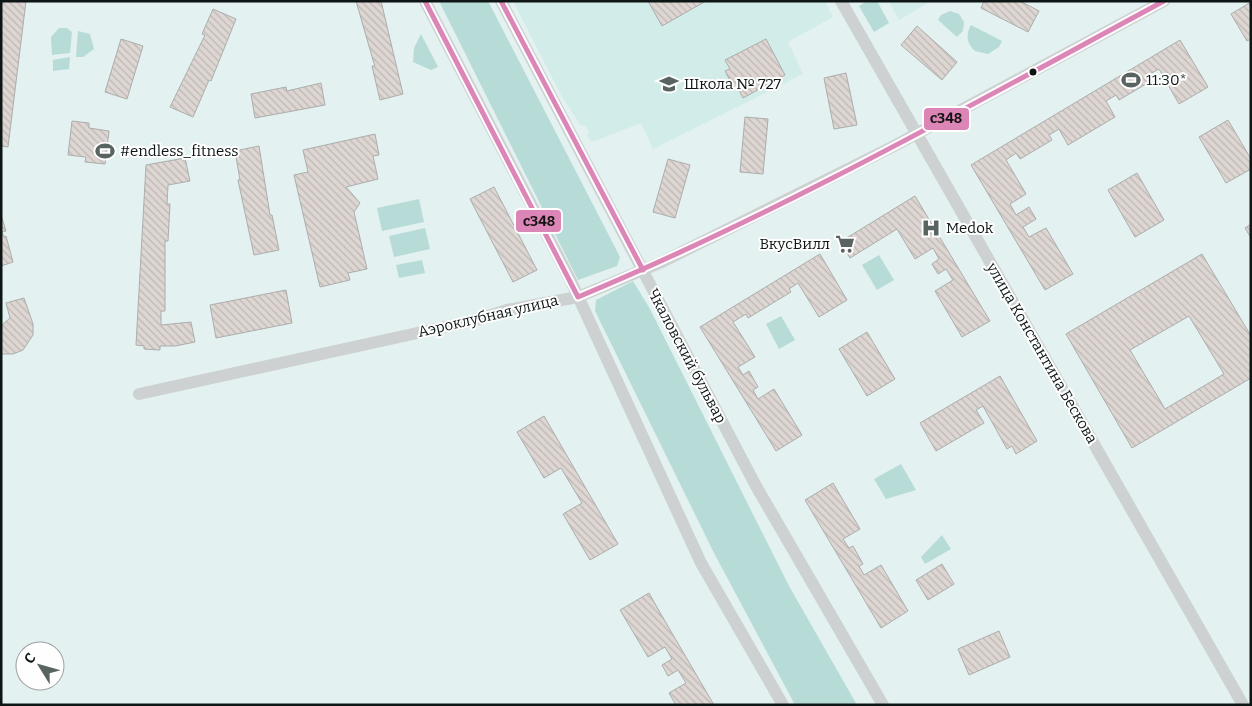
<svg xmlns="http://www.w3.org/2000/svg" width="1252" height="706" viewBox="0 0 1252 706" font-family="Bitter,serif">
<defs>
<pattern id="building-back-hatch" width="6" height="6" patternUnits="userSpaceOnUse" patternTransform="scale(1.25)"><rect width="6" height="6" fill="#ded6d3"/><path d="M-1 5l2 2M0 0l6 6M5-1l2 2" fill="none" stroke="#bdb7b4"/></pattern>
</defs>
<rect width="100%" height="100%" fill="#e3f1f0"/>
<!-- built -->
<g fill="#d2ece9">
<path d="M513 1H825L833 17 788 42 803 74 653 149 641 123 592 142 587 136 589 133 585 125 581 126 561 95Z"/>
<path d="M889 1H931L899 20Z"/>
</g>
<!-- green -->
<g fill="#b7dcd8">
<path d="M439 1H488L620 257 617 266 578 280Z"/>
<path d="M867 1H877L889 23 874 32 859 6Z"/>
<path d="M950 11 959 14 964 22 963 31 957 37 938 20 941 15Z"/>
<path d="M971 25 1002 41 999 47 988 54 975 51C967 44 965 35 971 25Z"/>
<path d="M59 28H67L72 32 70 53 52 55 51 37Z"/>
<path d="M78 31 90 34 94 49 83 57H76Z"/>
<path d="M421 34 438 67 431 70 413 62 414 48Z"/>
<path d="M70 57 69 69 53 71V60Z"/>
<path d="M419 199 424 222 382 231 377 208Z"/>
<path d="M425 228 430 249 394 257 389 236Z"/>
<path d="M879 255 894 280 877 290 862 265Z"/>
<path d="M422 260 425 273 399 278 396 265Z"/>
<path d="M633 281 650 309 789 586 857 705H795L714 553 595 311 596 300Z"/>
<path d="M781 316 795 340 779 349 766 324Z"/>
<path d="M901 464 916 490 886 499 874 479Z"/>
<path d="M942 535 951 549 925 564 921 557Z"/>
</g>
<!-- building -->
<g fill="url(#building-back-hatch)" stroke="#abaeac" fill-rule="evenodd">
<path d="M1 1H26L8 147 1 146Z"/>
<path d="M356 1H381L403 94 380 100 372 66H375L373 60Z"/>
<path d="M648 1 667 2 706 1 662 26Z"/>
<path d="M984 1H1020L1039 11 1028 32 981 8Z"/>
<path d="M1251 2V39L1247 41 1231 14Z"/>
<path d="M213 9 236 19 211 81 209 80 193 117 170 107 205 35 202 34Z"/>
<path d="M917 26 957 62 942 80 901 45Z"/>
<path d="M121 39 143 46 127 99 105 92Z"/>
<path d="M766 39 785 75 743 98 738 88 735 90 725 71 730 69 725 60Z"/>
<path d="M1180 40 1208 87 1179 104 1159 69 1148 75 1151 81 1119 100 1116 95 1106 101 1115 117 1068 145 1059 129 1049 135 1052 140 1020 159 1016 153 1006 160 1026 194 1010 204 1016 215 1029 207 1036 219 1023 227 1029 237 1046 228 1073 274 1045 290 971 165Z"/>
<path d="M846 73 857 125 834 129 824 78Z"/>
<path d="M321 83 325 105 255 118 251 94 286 87 287 91Z"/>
<path d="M745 117 768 119 763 174 740 172Z"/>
<path d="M1228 120 1251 159V169L1226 183 1199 137Z"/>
<path d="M72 121 89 123V128L109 131 105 164 85 162 86 157 68 155Z"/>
<path d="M375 134 379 155 373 156 378 179 346 187 360 203 354 212 367 269 348 273 350 280 320 287 294 175 308 172 303 150Z"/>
<path d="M259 146 270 215H272L279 250 254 255 238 180H240L235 151Z"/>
<path d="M185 158 190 181 168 185 167 204H170L168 241H165V311H161V325L191 322 195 342 175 346H160V350L144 349V346L136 345 146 165Z"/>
<path d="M668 159 690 165 675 218 653 212Z"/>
<path d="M1137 173 1164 220 1135 237 1108 190Z"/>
<path d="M494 187 537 270 513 282 470 199Z"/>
<path d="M915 196 990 321 962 337 935 291 953 280 946 269 938 274 932 264 939 259 933 248 915 259 897 229 850 258 840 242Z"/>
<path d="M1 215 6 231 2 232 4 237 6 236 13 262 1 266Z"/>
<path d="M1251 224V238L1245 228Z"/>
<path d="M820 254 847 300 819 317 798 283 789 289 791 292 748 318 746 314 733 322 755 357 738 367 743 375 749 371 758 387 753 390 758 399 774 389 802 435 776 451 700 327Z"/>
<path d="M1202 254 1251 336V378L1132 448 1066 334ZM1189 316 1224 374 1165 409 1130 350Z"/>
<path d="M286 290 292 323 216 338 210 305Z"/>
<path d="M24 298 33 324V335L23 350 13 354H1V326L10 318 6 303Z"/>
<path d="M867 332 895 379 867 396 839 349Z"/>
<path d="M1000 376 1037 441 1016 454 1012 446 1007 449 983 406 976 410 984 423 936 451 920 423Z"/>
<path d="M544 416 618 544 590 560 563 514 582 503 561 468 544 478 517 432Z"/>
<path d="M833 483 860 529 843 539 849 548 853 546 863 564 859 566 864 575 881 565 908 611 881 628 805 500Z"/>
<path d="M942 564 954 584 928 600 916 580Z"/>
<path d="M649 593 662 616 714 705H676L669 693 686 683 678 670 668 676 662 665 672 659 665 647 648 657 620 610Z"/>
<path d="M999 631 1010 657 969 675 958 649Z"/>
</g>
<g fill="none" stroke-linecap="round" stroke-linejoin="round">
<!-- minor -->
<g stroke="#ced1d1" stroke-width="12">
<path d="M425 1 570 279 701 563 783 705"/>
<path d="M501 1 756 486 883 705"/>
<path d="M841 1 1243 705"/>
<path d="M139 394 472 321 507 310 578 297 662 262 894 146 1164 1"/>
</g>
<!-- bus-1 casing -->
<g stroke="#fefefe" stroke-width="9">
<g id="bus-1">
<path d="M425 1 578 297C780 213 971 105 1164 1"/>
<path d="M501 1 643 270"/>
</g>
</g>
<!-- bus-1 -->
<use href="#bus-1" stroke="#db86b6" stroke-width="5"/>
</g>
<!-- icons -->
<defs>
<g id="stadium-bare" transform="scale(1.5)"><path d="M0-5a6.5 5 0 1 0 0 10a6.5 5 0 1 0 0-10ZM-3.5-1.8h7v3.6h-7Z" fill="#586362" stroke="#fefefe" stroke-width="2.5" paint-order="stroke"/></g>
<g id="school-bare" transform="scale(1.5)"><path d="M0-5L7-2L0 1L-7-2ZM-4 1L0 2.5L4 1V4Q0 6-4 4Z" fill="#586362" stroke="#fefefe" stroke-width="2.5" paint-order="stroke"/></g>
<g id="hospital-bare" transform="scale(1.5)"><path d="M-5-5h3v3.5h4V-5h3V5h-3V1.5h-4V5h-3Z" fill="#586362" stroke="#fefefe" stroke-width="2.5" paint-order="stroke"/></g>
<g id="supermarket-bare" transform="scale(1.5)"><path d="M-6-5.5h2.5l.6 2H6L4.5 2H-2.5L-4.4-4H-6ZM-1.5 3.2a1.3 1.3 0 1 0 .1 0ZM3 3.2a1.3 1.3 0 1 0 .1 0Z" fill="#586362" stroke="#fefefe" stroke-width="2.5" paint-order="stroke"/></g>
</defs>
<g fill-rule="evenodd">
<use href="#stadium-bare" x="1131" y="80"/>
<use href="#school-bare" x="669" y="84"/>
<use href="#stadium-bare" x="105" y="151"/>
<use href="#hospital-bare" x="931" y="228"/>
<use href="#supermarket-bare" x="845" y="244"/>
</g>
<!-- markers -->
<circle fill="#0d1615" stroke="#fefefe" stroke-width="2" cx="1033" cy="72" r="4.5"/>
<g text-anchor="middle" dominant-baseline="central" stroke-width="4" stroke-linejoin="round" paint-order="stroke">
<!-- poi labels -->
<g font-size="15" fill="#0d1615" stroke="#fefefe" text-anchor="start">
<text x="1146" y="80">11:30*</text>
<text x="684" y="84">Школа № 727</text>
<text x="120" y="151">#endless_fitness</text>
<text x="946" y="228">Medok</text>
<text x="830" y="244" text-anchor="end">ВкусВилл</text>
</g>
<!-- street labels -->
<g font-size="15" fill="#0d1615" stroke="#fefefe">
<text transform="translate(488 316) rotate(-13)">Аэроклубная улица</text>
<text transform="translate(1042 353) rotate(60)">улица Константина Бескова</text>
<text transform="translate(687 356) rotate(62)">Чкаловский бульвар</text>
</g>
</g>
<g stroke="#fefefe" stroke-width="2">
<rect x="923" y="107" width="47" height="24" rx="5" fill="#db86b6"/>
<rect x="515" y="209" width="47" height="24" rx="5" fill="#db86b6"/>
</g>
<g font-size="14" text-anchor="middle" font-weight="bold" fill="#111">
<text x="946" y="123">с348</text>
<text x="539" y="226">с348</text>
</g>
<!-- border -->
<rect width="1252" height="706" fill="none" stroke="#0d1615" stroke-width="5"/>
<!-- north arrow -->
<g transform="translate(40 666) rotate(307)"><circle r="24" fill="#fefefe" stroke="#9ea1a1"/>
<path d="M0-4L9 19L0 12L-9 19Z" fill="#586362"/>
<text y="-8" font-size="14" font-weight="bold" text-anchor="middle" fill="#0d1615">С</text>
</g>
</svg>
